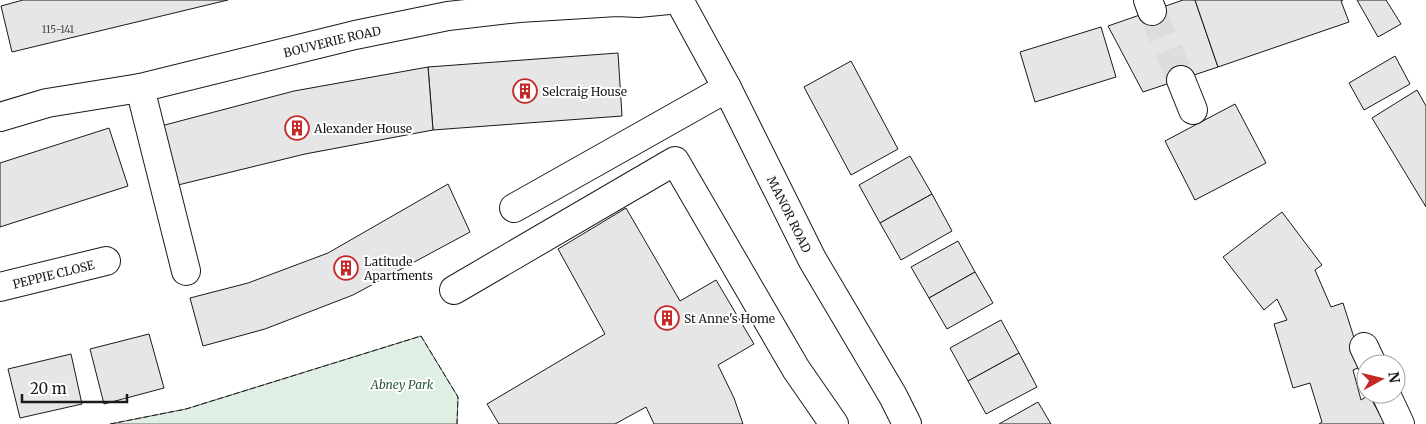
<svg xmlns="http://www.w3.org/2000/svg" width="1426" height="424" viewBox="0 0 1426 424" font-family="Merriweather,serif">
<rect width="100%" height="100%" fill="#fff"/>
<!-- green -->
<path fill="#e0efe3" stroke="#6a6a6a" d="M421 336 458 397 457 424H110L186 409Z"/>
<!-- building -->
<g fill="#e6e6e6" stroke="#1a1a1a">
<path d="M23 0H228L12 52 1 6Z"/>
<path d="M1183 0H1195L1218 67 1143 92 1108 26Z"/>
<path d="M1195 0H1343L1341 1 1349 22 1218 67Z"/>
<path d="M1357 0H1386L1401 24 1378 37Z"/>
<path d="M1101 27 1116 77 1035 102 1020 52Z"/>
<path d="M618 53 622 116 433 130 428 67Z"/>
<path d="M1395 56 1410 84 1364 110 1349 83Z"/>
<path d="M851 61 898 149 851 175 804 87Z"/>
<path d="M428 67 433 130 305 154 178 185 161 126 294 91Z"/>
<path d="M1417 90 1426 106V207L1372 118Z"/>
<path d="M1235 104 1266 163 1195 200 1165 141Z"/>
<path d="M109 128 128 186 0 227V163Z"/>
<path d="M910 156 932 194 880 223 859 185Z"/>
<path d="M448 184 470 232 353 295 265 329 203 346 190 298 248 283 328 253Z"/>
<path d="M932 194 952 231 901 260 880 223Z"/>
<path d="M626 208 680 301 716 280 754 344 718 365 734 398 743 424H654L646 407 615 424H499L487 404 605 334 558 249Z"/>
<path d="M1282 212 1322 265 1315 270 1331 307 1343 303 1363 366 1353 370 1361 400 1369 395 1385 424H1319L1322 422 1310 383 1293 388 1274 324 1287 320 1277 299 1264 310 1223 257Z"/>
<path d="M958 241 975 272 929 298 911 267Z"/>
<path d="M975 272 993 303 947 329 929 298Z"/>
<path d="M1001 320 1019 353 968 381 950 348Z"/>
<path d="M149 334 164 388 104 404 90 349Z"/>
<path d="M1019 353 1037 387 986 414 968 381Z"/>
<path d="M71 354 82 404 20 418 8 369Z"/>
<path d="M1038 402 1051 424H999Z"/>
</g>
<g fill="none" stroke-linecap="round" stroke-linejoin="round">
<!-- minor-tunnel -->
<path stroke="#ddd" stroke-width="28" stroke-dasharray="28 14" stroke-linecap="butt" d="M1152 11 1181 80"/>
<!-- minor casing -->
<g stroke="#1a1a1a" stroke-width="30">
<g id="minor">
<path d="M1148 0 1152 11"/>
<path d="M1181 80 1193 110"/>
<path d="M140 88 186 271"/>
<path id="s1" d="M0 117 47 103 140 88 355 35 448 16 519 8 617 2 638 3 669 0"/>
<path d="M514 208 727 88"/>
<path id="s2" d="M0 287 106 261"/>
<path d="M454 290 675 161 796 369 834 424"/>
<path d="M1364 347 1372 364"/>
<path d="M1386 394 1400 424"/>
</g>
</g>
<!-- major casing -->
<g stroke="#1a1a1a" stroke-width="30">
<g id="major">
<path id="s3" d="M679 0 727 88 812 259 893 396 907 424"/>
</g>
</g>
<!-- minor -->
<use href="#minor" stroke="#fff" stroke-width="28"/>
<!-- major -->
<use href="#major" stroke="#fff" stroke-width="28"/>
<!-- fence -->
<path stroke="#1a1a1a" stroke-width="1" stroke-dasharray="6 2.5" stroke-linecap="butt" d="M110 424 186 409 421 336 458 397 457 424"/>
</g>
<!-- icons -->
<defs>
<g id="building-ring" transform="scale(1.25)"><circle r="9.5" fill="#fff" stroke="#c62828" stroke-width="1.5"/><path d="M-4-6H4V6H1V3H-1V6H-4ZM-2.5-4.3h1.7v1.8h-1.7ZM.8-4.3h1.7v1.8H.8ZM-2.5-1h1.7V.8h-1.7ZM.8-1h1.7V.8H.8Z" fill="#c62828"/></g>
</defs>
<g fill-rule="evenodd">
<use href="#building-ring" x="525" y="91"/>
<use href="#building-ring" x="297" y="128"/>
<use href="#building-ring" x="346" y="268"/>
<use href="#building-ring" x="667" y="318"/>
</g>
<g text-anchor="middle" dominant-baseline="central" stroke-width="4" stroke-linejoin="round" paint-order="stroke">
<!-- number labels -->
<g font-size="10" fill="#4d4d4d">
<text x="58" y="29">115-141</text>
</g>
<!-- street labels -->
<g font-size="12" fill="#1a1a1a" stroke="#fff">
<text stroke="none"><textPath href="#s1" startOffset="341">BOUVERIE ROAD</textPath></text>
<text stroke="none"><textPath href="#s3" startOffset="241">MANOR ROAD</textPath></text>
<text stroke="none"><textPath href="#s2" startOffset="55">PEPPIE CLOSE</textPath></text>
</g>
<!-- poi labels -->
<g font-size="12" fill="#1a1a1a" stroke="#fff" text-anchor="start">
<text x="542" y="91">Selcraig House</text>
<text x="314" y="128">Alexander House</text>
<text x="364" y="261">Latitude<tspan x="364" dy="14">Apartments</tspan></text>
<text x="684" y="318">St Anne's Home</text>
</g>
<!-- park labels -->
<g font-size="12" font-style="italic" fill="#2b5a34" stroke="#fff">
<text x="402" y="384">Abney Park</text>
</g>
</g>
<!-- north arrow -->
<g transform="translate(1381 379) rotate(82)"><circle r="24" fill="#ffffff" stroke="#a3a3a3"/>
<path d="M0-4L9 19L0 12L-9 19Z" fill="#c62828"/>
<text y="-8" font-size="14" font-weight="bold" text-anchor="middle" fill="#1a1a1a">N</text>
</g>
<!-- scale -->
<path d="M22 394v8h105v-8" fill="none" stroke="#1a1a1a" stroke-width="2.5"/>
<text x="30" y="394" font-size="15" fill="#1a1a1a" stroke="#ffffff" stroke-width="4" paint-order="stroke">20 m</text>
</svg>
